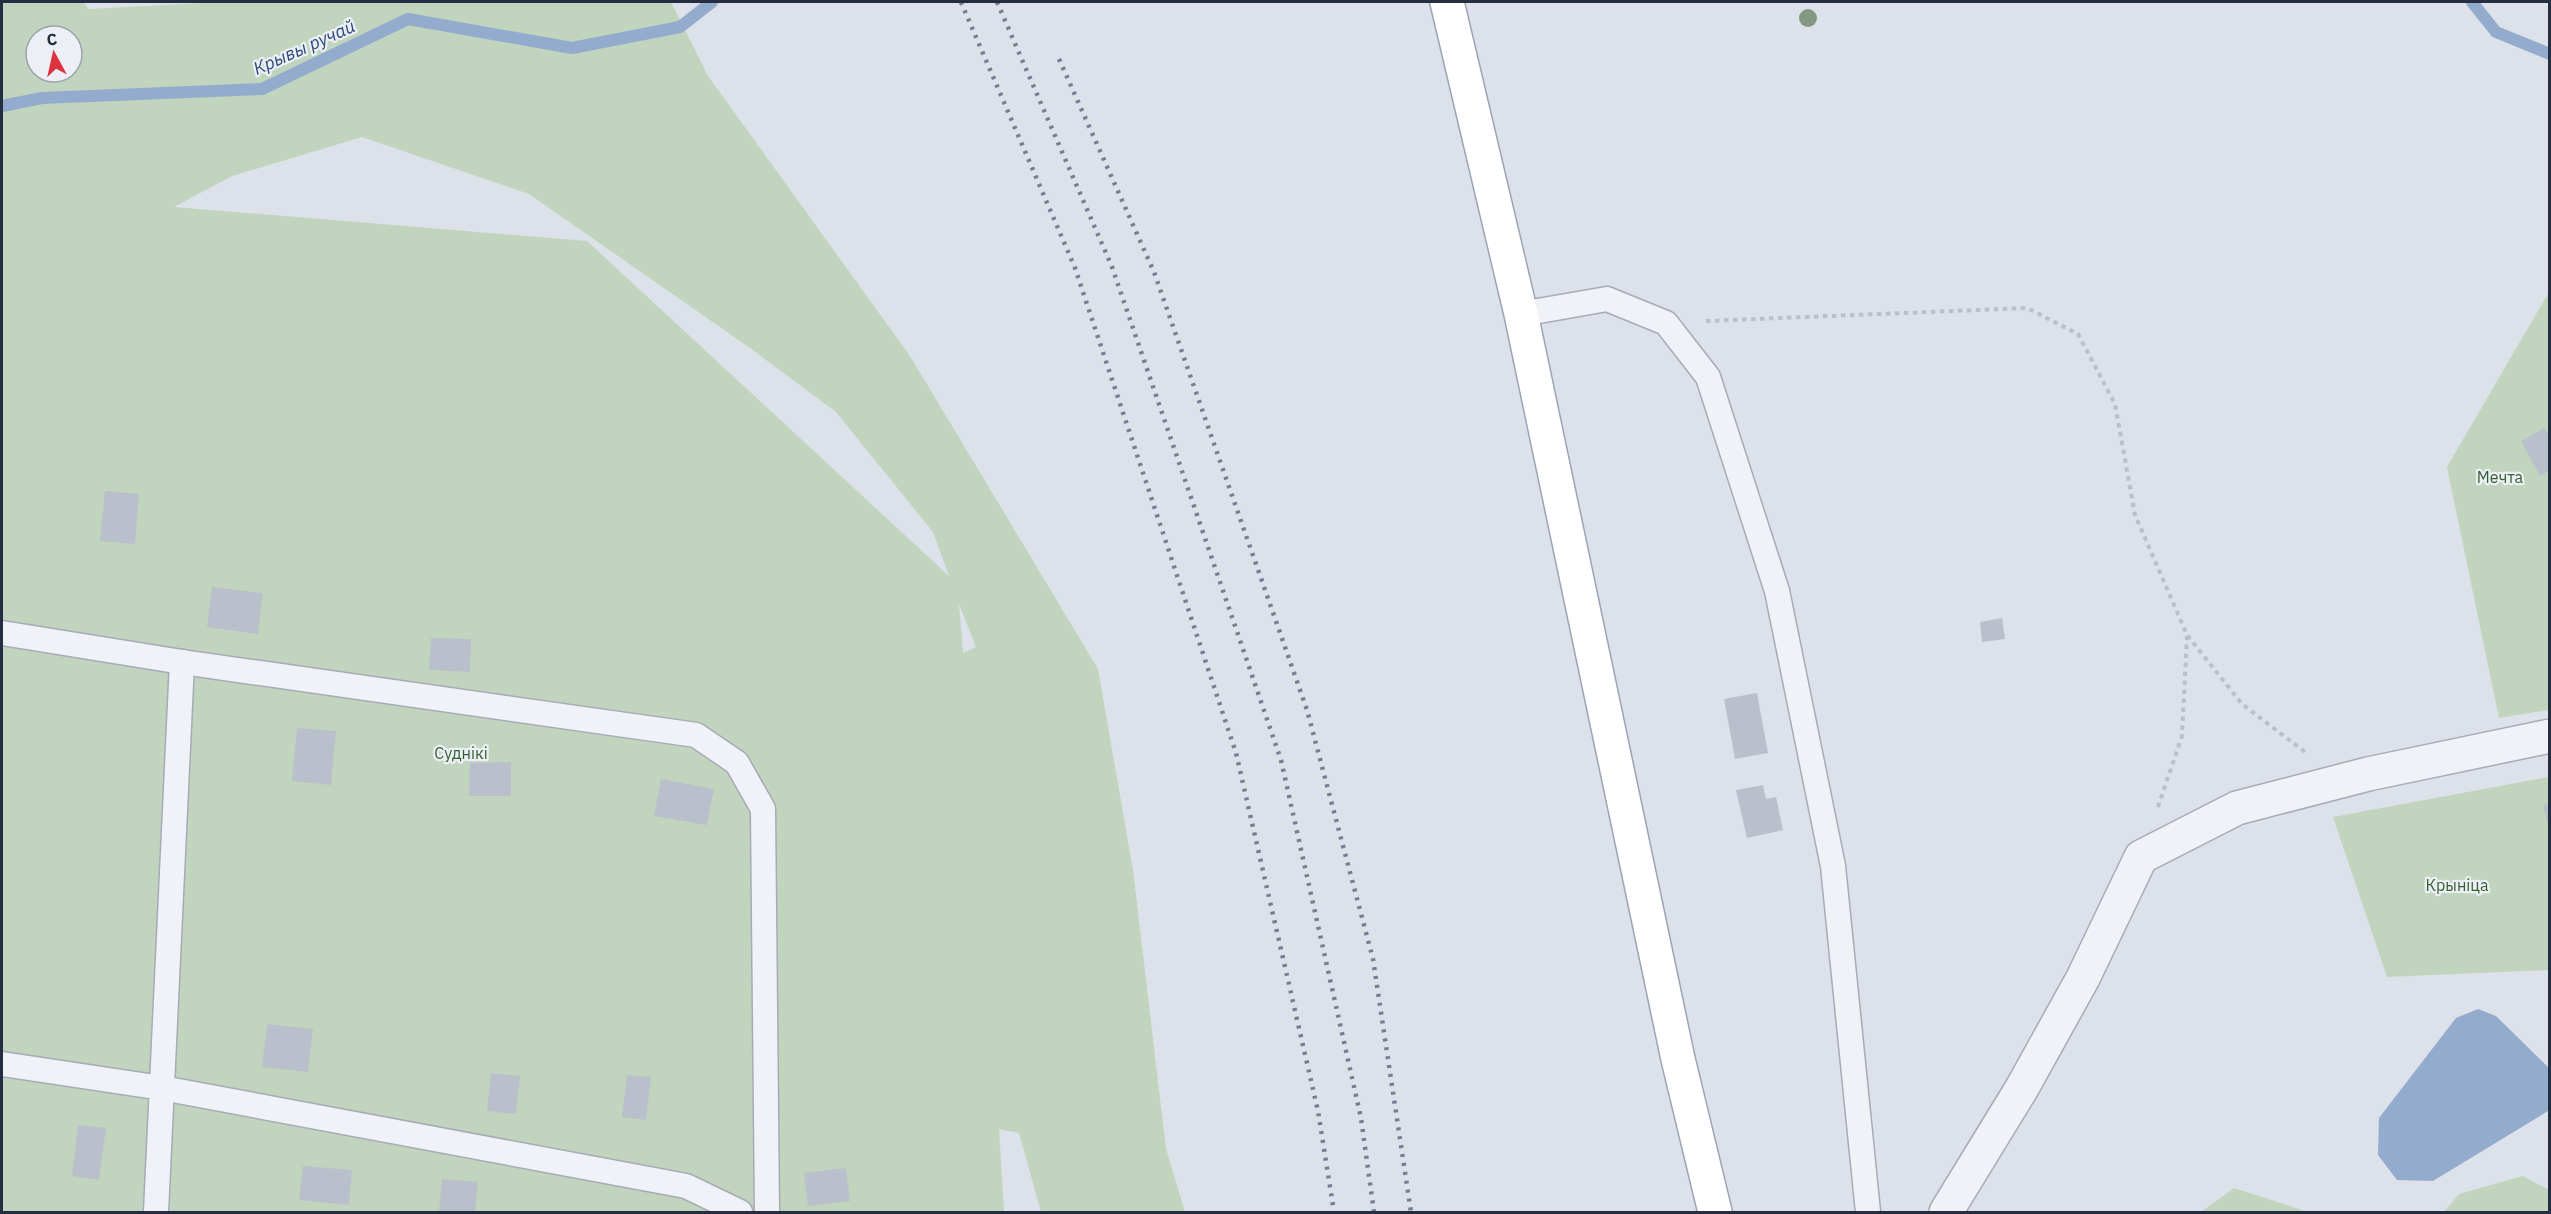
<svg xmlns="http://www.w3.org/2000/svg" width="2551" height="1214" viewBox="0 0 2551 1214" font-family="'IBM Plex Sans',sans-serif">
<rect width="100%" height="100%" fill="#dde1e9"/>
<!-- green -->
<g fill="#c1d4bd" fill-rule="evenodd">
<path d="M2 2H84L88 9 222 2H671L708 76 910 356 1098 669 1133 870 1166 1149 1185 1212H1041L1019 1133 999 1129 1004 1212H2ZM36 36H72V72H36ZM362 137 529 194 750 348 836 412 933 532 949 576 587 241 174 207 232 176ZM959 604 976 647 963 653V652Z"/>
<path d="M2549 292V710L2499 718 2447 467Z"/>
<path d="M2549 777V970L2387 977 2333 817Z"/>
<path d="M2523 1176 2549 1190V1212H2444L2459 1194Z"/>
<path d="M2234 1188 2308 1212H2201Z"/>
</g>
<!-- water -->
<path fill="#93abcd" d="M2478 1009 2496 1016 2549 1068 2548 1111 2433 1181 2397 1180 2378 1155 2379 1118 2456 1018Z"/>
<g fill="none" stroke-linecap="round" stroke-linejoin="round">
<!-- stream -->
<g stroke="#93abcd" stroke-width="12">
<path d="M2472 2 2496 32 2550 54"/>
<path d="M2 106 42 98 262 89 408 19 572 48 680 27 712 2"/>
</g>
</g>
<!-- building -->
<g fill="#babfcc">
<path d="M2544 428 2550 437V470L2540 476 2521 441Z"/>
<path d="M105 491 139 494 135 544 100 541Z"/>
<path d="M212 587 263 593 258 634 207 627Z"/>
<path d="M2002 618 2005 639 1982 642 1980 622Z"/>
<path d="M431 638 471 639 470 672 429 670Z"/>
<path d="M1757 693 1768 753 1735 759 1724 699Z"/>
<path d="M297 728 336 731 331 785 292 781Z"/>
<path d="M511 762V796H469L470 763Z"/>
<path d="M661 779 714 789 707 825 654 816Z"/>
<path d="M1763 785 1766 799 1776 797 1783 830 1747 838 1736 790Z"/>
<path d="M2550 804V828L2549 829 2543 805Z"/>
<path d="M267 1024 313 1029 308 1072 262 1067Z"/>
<path d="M491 1073 520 1076 516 1114 487 1111Z"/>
<path d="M627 1075 651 1077 646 1120 622 1117Z"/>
<path d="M78 1125 106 1128 99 1180 72 1176Z"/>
<path d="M303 1166 352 1170 349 1205 299 1200Z"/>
<path d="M846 1168 850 1201 808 1206 804 1173Z"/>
<path d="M442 1179 478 1182 475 1212H439Z"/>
</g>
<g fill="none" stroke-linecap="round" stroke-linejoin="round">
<!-- service casing -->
<g stroke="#a6abb7" stroke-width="27">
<g id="service">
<path d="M1521 314 1607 299 1666 323 1708 377 1777 591 1833 866 1868 1212"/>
<path d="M2 633 182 662 696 735 737 763 763 809 767 1212"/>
<path d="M2 1064 162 1088 686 1186 740 1212"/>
<path d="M156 1212 182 662"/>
</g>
</g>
<!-- minor casing -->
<g stroke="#a6abb7" stroke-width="36">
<path id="minor" d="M1946 1212 2022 1088 2083 978 2141 857 2237 808 2368 774 2550 736"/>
</g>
<!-- primary casing -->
<g stroke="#9ba3b6" stroke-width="36">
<path id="primary" d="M1447 2 1521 314 1678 1059 1715 1212"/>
</g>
<!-- path -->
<g stroke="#bbbfc8" stroke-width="4" stroke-dasharray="4.5 4.5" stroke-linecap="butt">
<path d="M1706 321 2027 308 2078 334 2115 404 2135 515 2187 635 2242 704 2305 752"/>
<path d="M2158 807 2182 736 2187 636"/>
</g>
<!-- service -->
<use href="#service" stroke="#f0f2f7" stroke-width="24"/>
<!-- minor -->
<use href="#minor" stroke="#f0f2f7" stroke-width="33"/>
<!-- primary -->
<use href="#primary" stroke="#fff" stroke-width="33"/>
<!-- rail -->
<g stroke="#757e94" stroke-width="4.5" stroke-dasharray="3 6" stroke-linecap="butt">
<path d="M961 2 1075 268 1236 753 1318 1111 1334 1212"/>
<path d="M997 2 1112 267 1281 760 1361 1118 1374 1212"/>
<path d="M1059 59 1154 272 1307 710 1373 959 1411 1212"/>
</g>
</g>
<!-- trees -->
<circle fill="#819983" cx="1808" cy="18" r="9"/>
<g text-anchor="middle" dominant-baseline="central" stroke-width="4.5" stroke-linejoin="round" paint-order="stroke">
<!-- park labels -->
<g font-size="16" fill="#355e30" stroke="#ecf0f6">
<text x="2500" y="477">Мечта</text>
<text x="461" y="753">Суднікі</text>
<text x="2457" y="885">Крыніца</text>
</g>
<!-- water labels -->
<g font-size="18" font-style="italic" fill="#2a4779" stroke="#ecf0f6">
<text transform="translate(304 47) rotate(-24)">Крывы ручай</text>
</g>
</g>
<!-- border -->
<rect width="2551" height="1214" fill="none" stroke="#252d41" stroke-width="6"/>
<!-- north arrow -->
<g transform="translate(54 54) rotate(352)"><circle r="28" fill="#ecf0f6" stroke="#9ca2ae" stroke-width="1.5"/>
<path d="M0-4.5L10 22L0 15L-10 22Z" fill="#dd333e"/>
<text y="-9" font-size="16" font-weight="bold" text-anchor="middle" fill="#252d41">С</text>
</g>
</svg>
